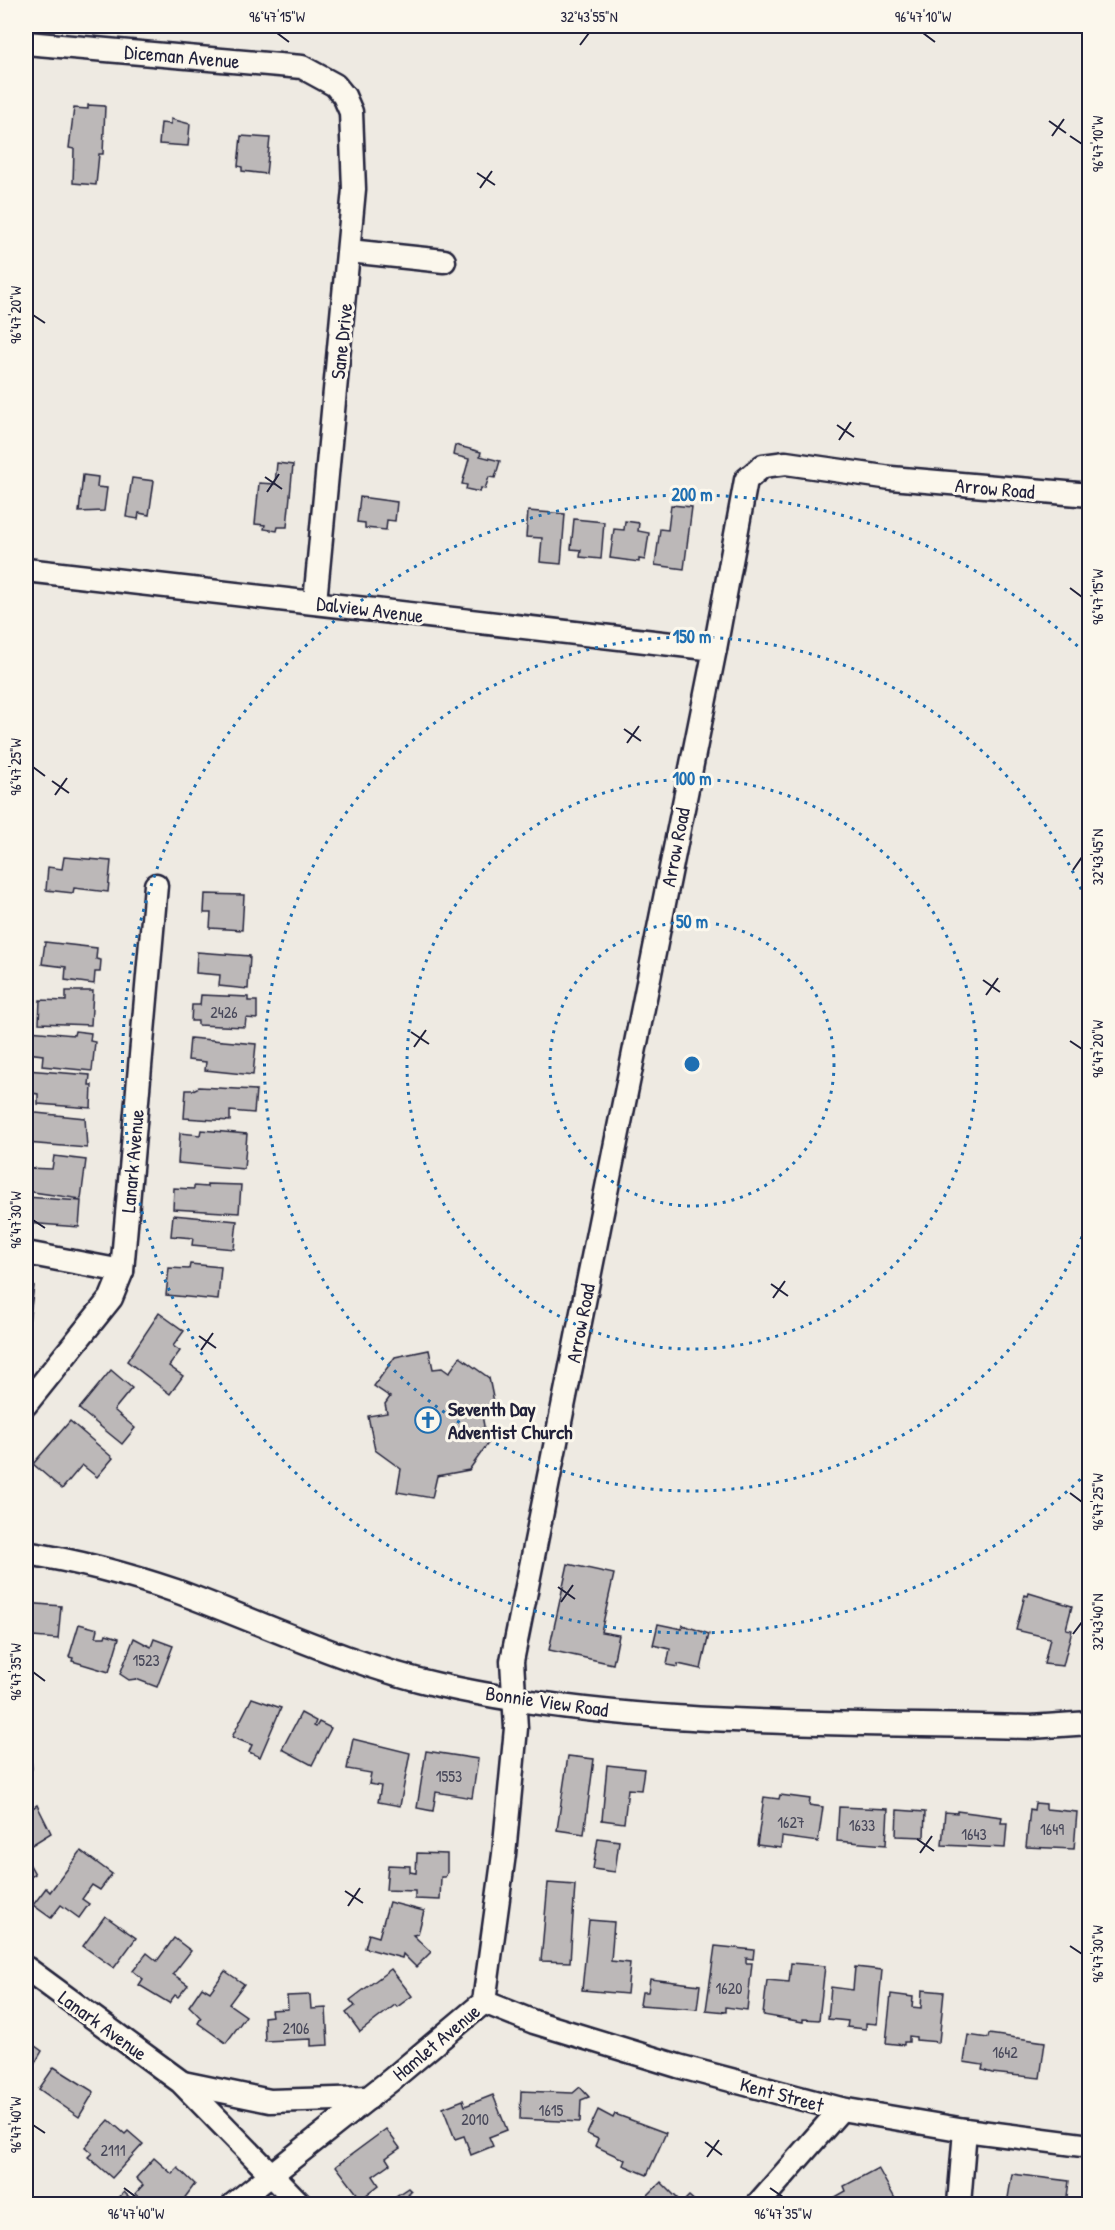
<svg xmlns="http://www.w3.org/2000/svg" width="1115" height="2230" viewBox="0 0 1115 2230" font-family="'Patrick Hand',sans-serif">
<rect width="100%" height="100%" fill="#eeeae2"/>
<filter id="ink" filterUnits="userSpaceOnUse"><feTurbulence type="fractalNoise" baseFrequency=".0167" numOctaves="2"/><feDisplacementMap in="SourceGraphic" scale="12" xChannelSelector="R" yChannelSelector="G"/><feConvolveMatrix kernelMatrix="1 2 1 2 8 2 1 2 1" color-interpolation-filters="sRGB"/></filter>
<g filter="url(#ink)">
<!-- building -->
<g fill="#bcb8b8" stroke="#22223b" stroke-width="1.5">
<path d="M88 105 105 106 103 154H99L96 185 73 183 74 149 69 148 74 108 88 109Z"/>
<path d="M171 119 190 124 188 146 159 144 161 123 171 124Z"/>
<path d="M241 136 270 138 266 174 242 171V167L238 166Z"/>
<path d="M455 445 481 452 480 456 500 461 495 478 489 477 485 489 481 488 480 492 466 489 467 485 462 484 469 459 453 455Z"/>
<path d="M277 463 293 465 287 527H278L277 531 264 529 265 525 255 524 259 483 275 484Z"/>
<path d="M83 475 98 477 97 487 107 488 104 511 79 512Z"/>
<path d="M132 478 154 481 149 515 139 513 138 519 126 517Z"/>
<path d="M360 497 397 502 395 521 387 520 386 530 365 528V523L357 522Z"/>
<path d="M671 505 692 507 684 569 655 565 660 529 668 530Z"/>
<path d="M528 511 565 514 561 564 540 562 542 538 526 537Z"/>
<path d="M574 519 604 522 601 559 580 557 581 550 571 549Z"/>
<path d="M625 521 639 523 638 531 649 533 645 560 639 559V562L610 558 614 529 624 530Z"/>
<path d="M64 857 111 861 108 892 74 888 73 893 46 890 48 867 62 869Z"/>
<path d="M205 894 244 895 242 930 210 928 211 913H204Z"/>
<path d="M45 942 97 948 96 959 101 960 100 972H95L94 984 65 980 66 967 42 964Z"/>
<path d="M197 952 250 956 248 989 219 986 220 975 196 973Z"/>
<path d="M66 991H93L91 1025 39 1023 40 1000 66 1001Z"/>
<path d="M201 995 248 997V1001H257V1019L246 1018 245 1027 198 1025V1021H191L192 1005H200Z"/>
<path d="M29 1031 74 1035 75 1031 91 1033 90 1041 95 1042 92 1071 42 1066 43 1055 27 1053Z"/>
<path d="M190 1038 256 1044 253 1075 205 1070 206 1062 188 1060Z"/>
<path d="M26 1070 90 1075 89 1085H92L91 1108 38 1104V1094L26 1092Z"/>
<path d="M199 1087 256 1090 254 1113 230 1111V1121L184 1118 186 1090H193Z"/>
<path d="M26 1112 85 1118 87 1148 26 1143Z"/>
<path d="M201 1130 247 1134 244 1169 178 1163 180 1133 200 1135Z"/>
<path d="M54 1156 86 1160 81 1199 26 1191 27 1168 52 1169Z"/>
<path d="M207 1184 241 1185 239 1213 173 1209 174 1188 194 1189V1186L207 1187Z"/>
<path d="M26 1197 81 1201 79 1227 26 1223Z"/>
<path d="M173 1215 237 1221 234 1249 192 1245 193 1238 171 1236Z"/>
<path d="M190 1264 221 1267 218 1300 166 1295 169 1268 189 1269Z"/>
<path d="M26 1284 34 1286 26 1344Z"/>
<path d="M159 1313 184 1331 173 1346 180 1351 169 1366 183 1376 170 1394 127 1361Z"/>
<path d="M429 1350 433 1369 442 1368 449 1373 460 1357 489 1378 496 1412 482 1415 484 1426 478 1434 489 1442 469 1470 437 1476 432 1498 397 1492 401 1469 375 1450 368 1416 387 1413 385 1404 390 1397 374 1386 395 1357Z"/>
<path d="M111 1370 132 1388 114 1410 135 1428 122 1444 79 1409Z"/>
<path d="M70 1421 113 1458 97 1477 82 1465 62 1489 33 1464Z"/>
<path d="M568 1564 614 1574 601 1632 619 1635 613 1664 549 1650Z"/>
<path d="M1029 1593 1072 1606 1066 1629 1072 1630 1063 1666 1044 1664 1050 1638 1016 1630 1025 1595 1028 1596Z"/>
<path d="M26 1603 61 1606 58 1639 33 1637 31 1661 26 1660Z"/>
<path d="M79 1624 98 1629 96 1637H105L106 1634 119 1638 109 1672 72 1661 73 1658 69 1657Z"/>
<path d="M658 1624 682 1629 683 1625 709 1634 701 1669 678 1664V1667L667 1665 670 1649 653 1645Z"/>
<path d="M134 1638 151 1647 154 1639 173 1646 157 1687 136 1679 129 1680 120 1674Z"/>
<path d="M252 1698 281 1708 260 1757 249 1752 252 1745 232 1737Z"/>
<path d="M301 1713 316 1721 314 1726 316 1727 319 1722 331 1728 312 1765 282 1749Z"/>
<path d="M353 1739 410 1753 400 1806 378 1802 381 1786 369 1784 371 1773 347 1769Z"/>
<path d="M26 1749H30L32 1769 26 1770Z"/>
<path d="M426 1751 478 1759 472 1798 436 1792 433 1811 417 1808Z"/>
<path d="M568 1756 594 1759 584 1834 557 1830Z"/>
<path d="M607 1765 644 1769 641 1790 628 1789 624 1823 602 1820Z"/>
<path d="M780 1795 810 1799 809 1805 823 1807 818 1842 782 1837 781 1848 757 1845 764 1797 779 1799Z"/>
<path d="M1035 1803 1046 1804V1809L1077 1812 1074 1849 1026 1847 1030 1809 1034 1810Z"/>
<path d="M37 1805 51 1833 30 1846 26 1841V1813Z"/>
<path d="M839 1807 888 1809 886 1845 837 1841Z"/>
<path d="M897 1810 925 1812 924 1837 896 1836Z"/>
<path d="M957 1811 1002 1817 1001 1823H1007L1005 1848 942 1845 945 1812 957 1813Z"/>
<path d="M598 1838 619 1841 615 1872 593 1869Z"/>
<path d="M81 1851 112 1874 100 1890 92 1885 82 1899 89 1904 79 1918 61 1905 51 1918 33 1905 46 1888 50 1892Z"/>
<path d="M417 1853 447 1854V1873L445 1877H441L440 1900 415 1899V1891L386 1890 388 1865 410 1866V1872L416 1873Z"/>
<path d="M26 1858 35 1874 26 1880Z"/>
<path d="M548 1883 575 1885 570 1962 541 1961Z"/>
<path d="M389 1902 424 1911 418 1934 413 1935 431 1952 416 1967 403 1954 402 1958 365 1948 369 1934 379 1937Z"/>
<path d="M105 1916 136 1938 114 1968 83 1946Z"/>
<path d="M589 1920 614 1922 611 1961 630 1963 627 1994 582 1990Z"/>
<path d="M174 1938 191 1951 173 1974 188 1985 178 1997 175 1995 169 2003 139 1985 143 1979 133 1971 147 1953 157 1961Z"/>
<path d="M715 1946 754 1950 753 1959 746 1958V1963H752L747 2010 726 2007V2012L706 2010Z"/>
<path d="M791 1963 825 1966 819 2020 803 2019V2022L763 2015 767 1980 789 1982Z"/>
<path d="M855 1967 882 1970 877 2024 866 2023V2029L847 2027 848 2021 828 2019 831 1987 853 1990Z"/>
<path d="M391 1969 412 1996 397 2007 395 2005 360 2032 346 2013 355 2006 350 2000Z"/>
<path d="M225 1971 244 1984 229 2004 246 2016 226 2043 198 2023 201 2018 189 2006 202 1987 210 1992Z"/>
<path d="M650 1979 700 1985 697 2009 640 2005 642 1992H648Z"/>
<path d="M922 1990 944 1992 939 2042 916 2040V2037L909 2036V2042H904V2045L886 2043 891 1994 913 1997 912 2007 921 2008Z"/>
<path d="M310 1995 311 2009 326 2008 328 2045 311 2046V2039L265 2041 264 2017 272 2016 271 2010 288 2009 287 1996Z"/>
<path d="M989 2034 1045 2042 1040 2078 992 2073 982 2070 983 2065 964 2062 968 2035 988 2038Z"/>
<path d="M28 2041 42 2051 27 2077 26 2043Z"/>
<path d="M54 2067 94 2092 79 2117 39 2089Z"/>
<path d="M580 2087 589 2097 581 2100 580 2122 520 2119 521 2091 573 2093Z"/>
<path d="M493 2095 507 2130 489 2137 493 2146 471 2155 464 2136 455 2139 443 2108 463 2100 465 2106Z"/>
<path d="M598 2110 613 2118 615 2114 666 2133 647 2175 623 2165 625 2160 595 2146 598 2139 587 2134Z"/>
<path d="M109 2120 125 2134 128 2131 143 2144 112 2178 88 2157 92 2153 85 2147Z"/>
<path d="M386 2129 400 2148 386 2158 390 2164 373 2176 379 2185 361 2199 336 2166Z"/>
<path d="M154 2158 172 2174 178 2168 195 2184 180 2204H165L159 2199 153 2204H147L135 2194 143 2185 136 2178Z"/>
<path d="M878 2168 898 2204H823L846 2191 844 2186Z"/>
<path d="M1012 2174 1069 2181 1066 2204 1043 2202V2204H1007Z"/>
<path d="M661 2182 682 2203 689 2196 698 2204H639Z"/>
<path d="M408 2188 411 2191 408 2194 419 2204H384Z"/>
<path d="M124 2192 136 2204H113Z"/>
</g>
<g fill="none" stroke-linecap="round" stroke-linejoin="round">
<!-- minor casing -->
<g stroke="#22223b" stroke-width="27">
<g id="minor">
<path d="M26 43 302 67 335 85 344 96 351 112 354 189 315 602"/>
<path d="M349 251 444 261"/>
<path d="M26 570 715 649"/>
<path d="M26 1253 122 1271"/>
<path d="M26 1404 111 1298 122 1271 156 885"/>
<path d="M26 1553C77 1561 127 1574 176 1591 263 1623 347 1664 439 1685 632 1728 834 1722 1031 1727L1090 1723"/>
<path d="M26 1968 181 2082 300 2204"/>
<path d="M484 2002 534 2022 678 2066 841 2109 965 2130 1090 2146"/>
<path d="M183 2083 270 2101 369 2098"/>
<path d="M234 2204 391 2080 484 2002 504 1854 516 1728 512 1661 715 649 746 480 763 466 786 463 891 478 1090 495"/>
<path d="M758 2204 841 2109"/>
<path d="M959 2204 965 2130"/>
</g>
</g>
<!-- minor -->
<use href="#minor" stroke="#fbf7ec" stroke-width="22"/>
</g>
</g>
<!-- ticks -->
<path fill="none" stroke="#22223b" stroke-width="2" d="M277 33 289 42M923 33 935 42M580 45 589 33M1049 121 1066 133M1052 136 1064 119M1070 136 1082 144M477 173 495 185M480 188 492 171M33 315 45 323M837 425 854 437M839 440 851 422M265 477 282 489M267 492 279 474M1070 588 1082 597M624 729 641 741M627 743 639 726M33 767 45 776M52 781 69 793M55 795 67 778M1073 870 1082 857M983 980 1000 992M986 995 998 978M411 1032 429 1044M1070 1041 1082 1049M414 1047 426 1030M33 1220 45 1228M771 1284 788 1296M773 1298 785 1281M199 1336 216 1348M201 1350 213 1333M1070 1493 1082 1502M558 1587 575 1599M561 1602 573 1585M1073 1634 1082 1622M33 1672 45 1681M917 1839 934 1851M920 1853 932 1836M345 1891 363 1903M348 1906 360 1888M1070 1946 1082 1954M33 2125 45 2133M705 2142 722 2155M707 2157 719 2140M124 2188 136 2197M770 2188 783 2197"/>
<!-- distance rings -->
<g fill="none" stroke="#1f6fb2" stroke-width="3" stroke-dasharray="3 6">
<circle cx="692" cy="1064" r="142"/>
<circle cx="692" cy="1064" r="285"/>
<path d="M1089 1220A427 427 0 1 1 1089 908"/>
<path d="M1087 1473A569 569 0 1 1 1087 655"/>
</g>
<!-- icons -->
<defs>
<g id="church-ring" transform="scale(1.35)"><circle r="9.5" fill="#fbf7ec" stroke="#1f6fb2" stroke-width="1.5"/><path d="M-1.2-6h2.4v3.5h3.3v2.4h-3.3V6h-2.4V-.1h-3.3v-2.4h3.3Z" fill="#1f6fb2"/></g>
</defs>
<g fill-rule="evenodd">
<use href="#church-ring" x="428" y="1420"/>
</g>
<g text-anchor="middle" dominant-baseline="central" stroke-width="6" stroke-linejoin="round" paint-order="stroke">
<!-- number labels -->
<g font-size="16" fill="#48485a">
<text x="224" y="1012">2426</text>
<text x="146" y="1660">1523</text>
<text x="449" y="1776">1553</text>
<text x="791" y="1822">1627</text>
<text x="862" y="1825">1633</text>
<text x="1052" y="1829">1649</text>
<text x="974" y="1834">1643</text>
<text x="729" y="1988">1620</text>
<text x="296" y="2028">2106</text>
<text x="1005" y="2052">1642</text>
<text x="551" y="2110">1615</text>
<text x="475" y="2119">2010</text>
<text x="113" y="2150">2111</text>
</g>
<!-- street labels -->
<g font-size="20" fill="#22223b" stroke="#fbf7ec">
<text transform="translate(182 56) rotate(5)">Diceman Avenue</text>
<text transform="translate(341 341) rotate(-84)">Sane Drive</text>
<text transform="translate(995 488) rotate(5)">Arrow Road</text>
<text transform="translate(370 609) rotate(7)">Dalview Avenue</text>
<text transform="translate(675 847) rotate(-79)">Arrow Road</text>
<text transform="translate(132 1161) rotate(-85)">Lanark Avenue</text>
<text transform="translate(580 1323) rotate(-79)">Arrow Road</text>
<text transform="translate(547 1701) rotate(8)">Bonnie View Road</text>
<text transform="translate(103 2025) rotate(36)">Lanark Avenue</text>
<text transform="translate(436 2042) rotate(-40)">Hamlet Avenue</text>
<text transform="translate(782 2094) rotate(15)">Kent Street</text>
</g>
<!-- poi labels -->
<g font-size="20" font-weight="bold" fill="#22223b" stroke="#fbf7ec" text-anchor="start">
<text x="448" y="1408">Seventh Day<tspan x="448" dy="23">Adventist Church</tspan></text>
</g>
</g>
<circle cx="692" cy="1064" r="9" fill="#1f6fb2" stroke="#fbf7ec" stroke-width="3"/>
<g font-size="18" text-anchor="middle" font-weight="bold" fill="#1f6fb2" stroke="#fbf7ec" stroke-width="6" stroke-linejoin="round" paint-order="stroke">
<text x="692" y="501">200 m</text>
<text x="692" y="643">150 m</text>
<text x="692" y="785">100 m</text>
<text x="692" y="928">50 m</text>
</g>
<!-- margin -->
<rect width="1115" height="2230" fill="none" stroke="#fbf7ec" stroke-width="66"/>
<rect x="33" y="33" width="1049" height="2164" fill="none" stroke="#22223b" stroke-width="2"/>
<g font-size="15" text-anchor="middle" fill="#22223b">
<text x="277" y="22">96°47'15"W</text>
<text x="589" y="22">32°43'55"N</text>
<text x="923" y="22">96°47'10"W</text>
<text transform="translate(1098 144) rotate(-90)" y="5">96°47'10"W</text>
<text transform="translate(16 315) rotate(-90)" y="5">96°47'20"W</text>
<text transform="translate(1098 597) rotate(-90)" y="5">96°47'15"W</text>
<text transform="translate(16 767) rotate(-90)" y="5">96°47'25"W</text>
<text transform="translate(1098 857) rotate(-90)" y="5">32°43'45"N</text>
<text transform="translate(1098 1049) rotate(-90)" y="5">96°47'20"W</text>
<text transform="translate(16 1220) rotate(-90)" y="5">96°47'30"W</text>
<text transform="translate(1098 1502) rotate(-90)" y="5">96°47'25"W</text>
<text transform="translate(1098 1622) rotate(-90)" y="5">32°43'40"N</text>
<text transform="translate(16 1672) rotate(-90)" y="5">96°47'35"W</text>
<text transform="translate(1098 1954) rotate(-90)" y="5">96°47'30"W</text>
<text transform="translate(16 2125) rotate(-90)" y="5">96°47'40"W</text>
<text x="136" y="2219">96°47'40"W</text>
<text x="783" y="2219">96°47'35"W</text>
</g>
</svg>
